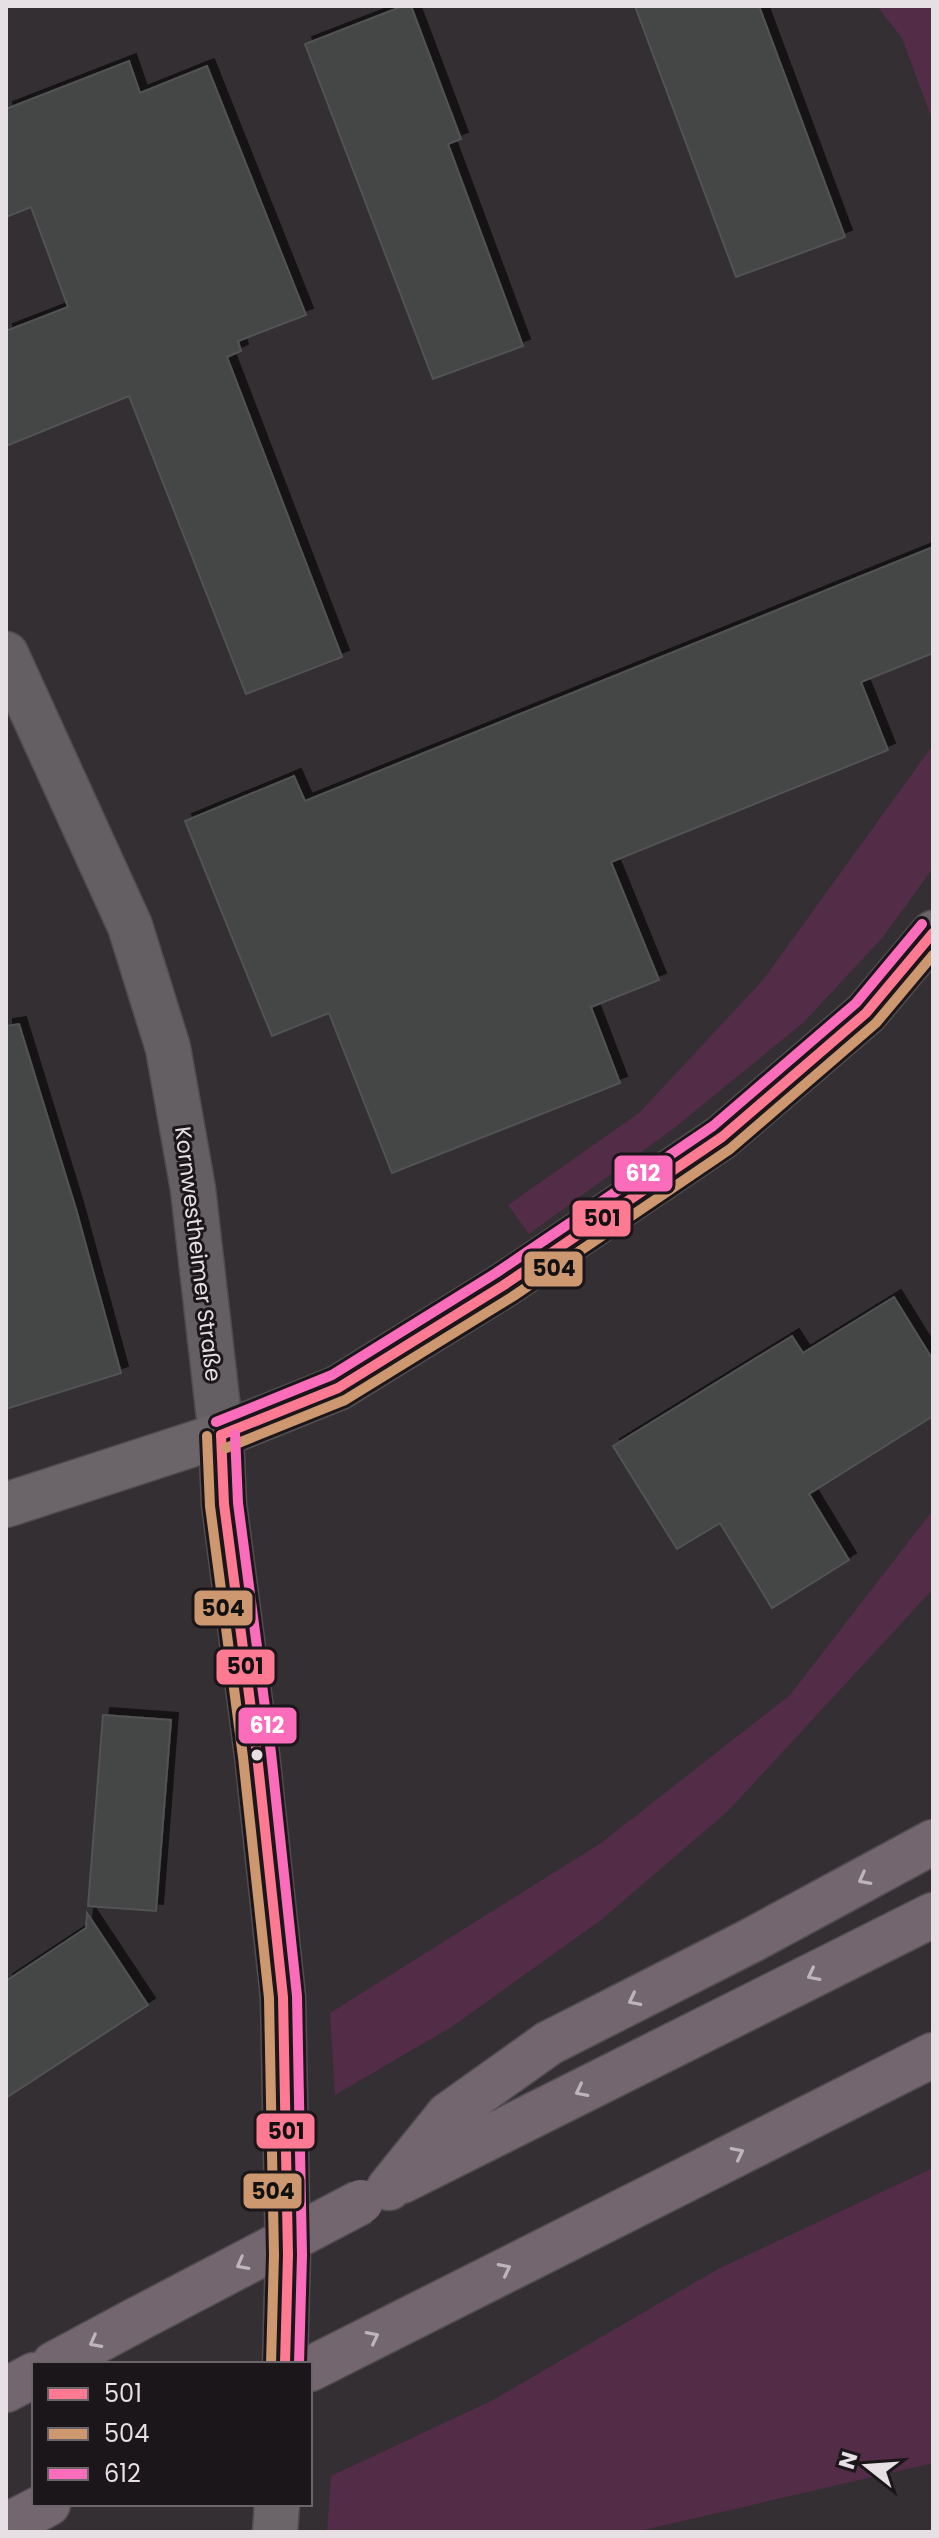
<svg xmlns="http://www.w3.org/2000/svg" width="939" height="2538" viewBox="0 0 939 2538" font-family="Poppins,sans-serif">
<defs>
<filter id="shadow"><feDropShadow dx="7" dy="-7" stdDeviation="0" flood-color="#0009"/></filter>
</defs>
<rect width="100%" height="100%" fill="#342f32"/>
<!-- green -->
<g fill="#532c47">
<path d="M877 6H933V122L902 38Z"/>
<path d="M933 745V868L883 937 803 1023 673 1129 529 1234 508 1205 639 1113 763 980Z"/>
<path d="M933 1510V1589L728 1811 601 1920 453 2026 335 2095 330 2013 601 1843 790 1695Z"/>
<path d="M933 2168V2463L635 2532H327L331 2476 493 2400 718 2269Z"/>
</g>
<!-- building -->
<g fill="#454647" stroke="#525354" stroke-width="2" filter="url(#shadow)">
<path d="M403 6H411L461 139 448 144 523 346 433 379 305 44Z"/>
<path d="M635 6H759L845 237 736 277Z"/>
<path d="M129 61 140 93 207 66 306 315 238 341 241 351 227 357 342 657 246 694 129 396 6 446V331L68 307 31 207 6 217V109Z"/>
<path d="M933 547V653L861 682 888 750 611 862 659 980 591 1007 620 1083 392 1173 329 1013 272 1036 185 821 294 776 305 801Z"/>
<path d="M19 1024 76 1209 121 1373 6 1409V1026Z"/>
<path d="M894 1297 933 1360V1416L809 1494 849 1560 772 1608 720 1523 677 1549 613 1446 792 1336 803 1353Z"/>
<path d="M103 1715 171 1720 156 1911 88 1906Z"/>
<path d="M87 1913 148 2005 6 2098V1981L86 1928Z"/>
</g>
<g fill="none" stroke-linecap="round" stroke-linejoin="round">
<!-- street casing -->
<g stroke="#504c4f" stroke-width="47">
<path id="street" d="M6 654 130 926 168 1048 193 1189 221 1435"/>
</g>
<!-- secondary casing -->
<g stroke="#504c4f" stroke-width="47">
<g id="secondary">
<path d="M221 1435 224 1504 257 1755 283 1997 288 2255 285 2364"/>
<path d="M6 1505 221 1435 338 1388 504 1285 722 1137 866 1013 933 933"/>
<path d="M275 2532 277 2504"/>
</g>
</g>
<!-- highway casing -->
<g stroke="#504c4f" stroke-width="47">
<g id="highway">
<path d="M402 2181 933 1915"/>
<path d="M389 2188 448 2115 549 2043 752 1940 933 1842"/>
<path d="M54 2364 136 2320"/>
<path d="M310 2369 933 2055"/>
<path d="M6 2390 34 2375"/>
<path d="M6 2526 48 2504"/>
</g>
</g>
<!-- street -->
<use href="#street" stroke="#645f62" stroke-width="44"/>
<!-- secondary -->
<use href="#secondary" stroke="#6b6569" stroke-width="44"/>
<!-- highway -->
<use href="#highway" stroke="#73666e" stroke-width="44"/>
<!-- highway-bridge casing -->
<g stroke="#504c4f" stroke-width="47" stroke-linecap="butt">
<path id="highway-bridge" d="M136 2320 361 2202"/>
</g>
<!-- highway-bridge -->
<use href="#highway-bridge" stroke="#73666e" stroke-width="44"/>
<!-- bus-1 casing -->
<g stroke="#1b1619" stroke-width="16">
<g id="bus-1">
<path d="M221 1435 224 1504 257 1755 283 1997 288 2255 285 2364"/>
<path d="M221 1435 338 1388 504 1285 722 1137 866 1013 933 933"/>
</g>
</g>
<!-- bus-2 casing -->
<g stroke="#1b1619" stroke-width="16">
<g id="bus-2">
<path d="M207 1436 210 1506 243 1757 269 1998 274 2255 271 2364"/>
<path d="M226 1448 345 1400 512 1297 730 1149 876 1023 933 955"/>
</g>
</g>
<!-- bus-3 casing -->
<g stroke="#1b1619" stroke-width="16">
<g id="bus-3">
<path d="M216 1422 332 1375 496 1273 713 1126 856 1003 922 924"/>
<path d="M235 1434 238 1503 271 1753 297 1996 302 2255 299 2364"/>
</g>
</g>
<!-- bus-1 -->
<use href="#bus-1" stroke="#fe7a93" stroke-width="10"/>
<!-- bus-2 -->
<use href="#bus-2" stroke="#cd976f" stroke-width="10"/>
<!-- bus-3 -->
<use href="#bus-3" stroke="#fb6dba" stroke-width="10"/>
</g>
<!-- one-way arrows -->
<defs><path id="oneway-chevron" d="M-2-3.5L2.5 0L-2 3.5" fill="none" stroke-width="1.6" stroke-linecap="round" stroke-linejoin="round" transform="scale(2)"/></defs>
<g stroke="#beb5ba">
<use href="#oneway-chevron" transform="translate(864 1879) rotate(152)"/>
<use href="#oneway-chevron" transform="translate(813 1975) rotate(153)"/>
<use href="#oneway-chevron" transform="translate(634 2000) rotate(153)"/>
<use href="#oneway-chevron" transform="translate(581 2091) rotate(153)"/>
<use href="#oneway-chevron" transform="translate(738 2153) rotate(-27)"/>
<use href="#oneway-chevron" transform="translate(242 2264) rotate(152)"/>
<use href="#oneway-chevron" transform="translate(505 2269) rotate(-27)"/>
<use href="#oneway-chevron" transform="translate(373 2337) rotate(-27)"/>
<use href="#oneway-chevron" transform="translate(95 2342) rotate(152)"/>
</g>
<!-- markers -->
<circle fill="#e6dfe3" stroke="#1b1619" stroke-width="3" cx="257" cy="1755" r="7"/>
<g text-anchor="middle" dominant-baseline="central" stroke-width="6" stroke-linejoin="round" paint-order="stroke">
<!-- street labels -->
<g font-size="22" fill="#e6dfe3" stroke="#1b1619">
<text transform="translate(198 1254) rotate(83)">Kornwestheimer Straße</text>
</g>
</g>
<g stroke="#1b1619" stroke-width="3">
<rect x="613" y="1154" width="61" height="39" rx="8" fill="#fb6dba"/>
<rect x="571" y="1199" width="61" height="39" rx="8" fill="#fe7a93"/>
<rect x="523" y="1250" width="61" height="38" rx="8" fill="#cd976f"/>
<rect x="193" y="1589" width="61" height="38" rx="8" fill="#cd976f"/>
<rect x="215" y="1648" width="61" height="38" rx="8" fill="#fe7a93"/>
<rect x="237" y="1706" width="61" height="39" rx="8" fill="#fb6dba"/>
<rect x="255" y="2112" width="61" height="38" rx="8" fill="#fe7a93"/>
<rect x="242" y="2172" width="61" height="38" rx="8" fill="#cd976f"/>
</g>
<g font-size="22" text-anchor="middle" font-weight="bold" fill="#fff">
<text x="643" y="1181">612</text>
<text x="267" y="1733">612</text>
</g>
<g font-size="22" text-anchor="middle" font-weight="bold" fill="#111">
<text x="602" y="1226">501</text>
<text x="554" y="1276">504</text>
<text x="223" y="1616">504</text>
<text x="245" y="1674">501</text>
<text x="286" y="2139">501</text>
<text x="273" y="2199">504</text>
</g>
<!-- border -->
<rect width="939" height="2538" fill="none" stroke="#e6dfe3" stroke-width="16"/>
<!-- legend -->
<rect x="32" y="2362" width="280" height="144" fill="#1b1619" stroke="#6c666a" stroke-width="2"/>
<rect x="48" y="2388" width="40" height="12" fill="#fe7a93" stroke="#6c666a" stroke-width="2"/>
<text x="104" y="2402" font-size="24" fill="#e6dfe3">501</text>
<rect x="48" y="2428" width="40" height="12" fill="#cd976f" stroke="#6c666a" stroke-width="2"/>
<text x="104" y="2442" font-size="24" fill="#e6dfe3">504</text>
<rect x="48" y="2468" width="40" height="12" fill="#fb6dba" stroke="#6c666a" stroke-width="2"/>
<text x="104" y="2482" font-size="24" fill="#e6dfe3">612</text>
<!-- north arrow -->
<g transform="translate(867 2466) rotate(287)" stroke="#1b1619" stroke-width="6" paint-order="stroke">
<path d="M0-6L14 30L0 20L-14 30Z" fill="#e6dfe3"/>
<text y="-12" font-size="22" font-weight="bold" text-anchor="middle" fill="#e6dfe3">N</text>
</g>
</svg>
